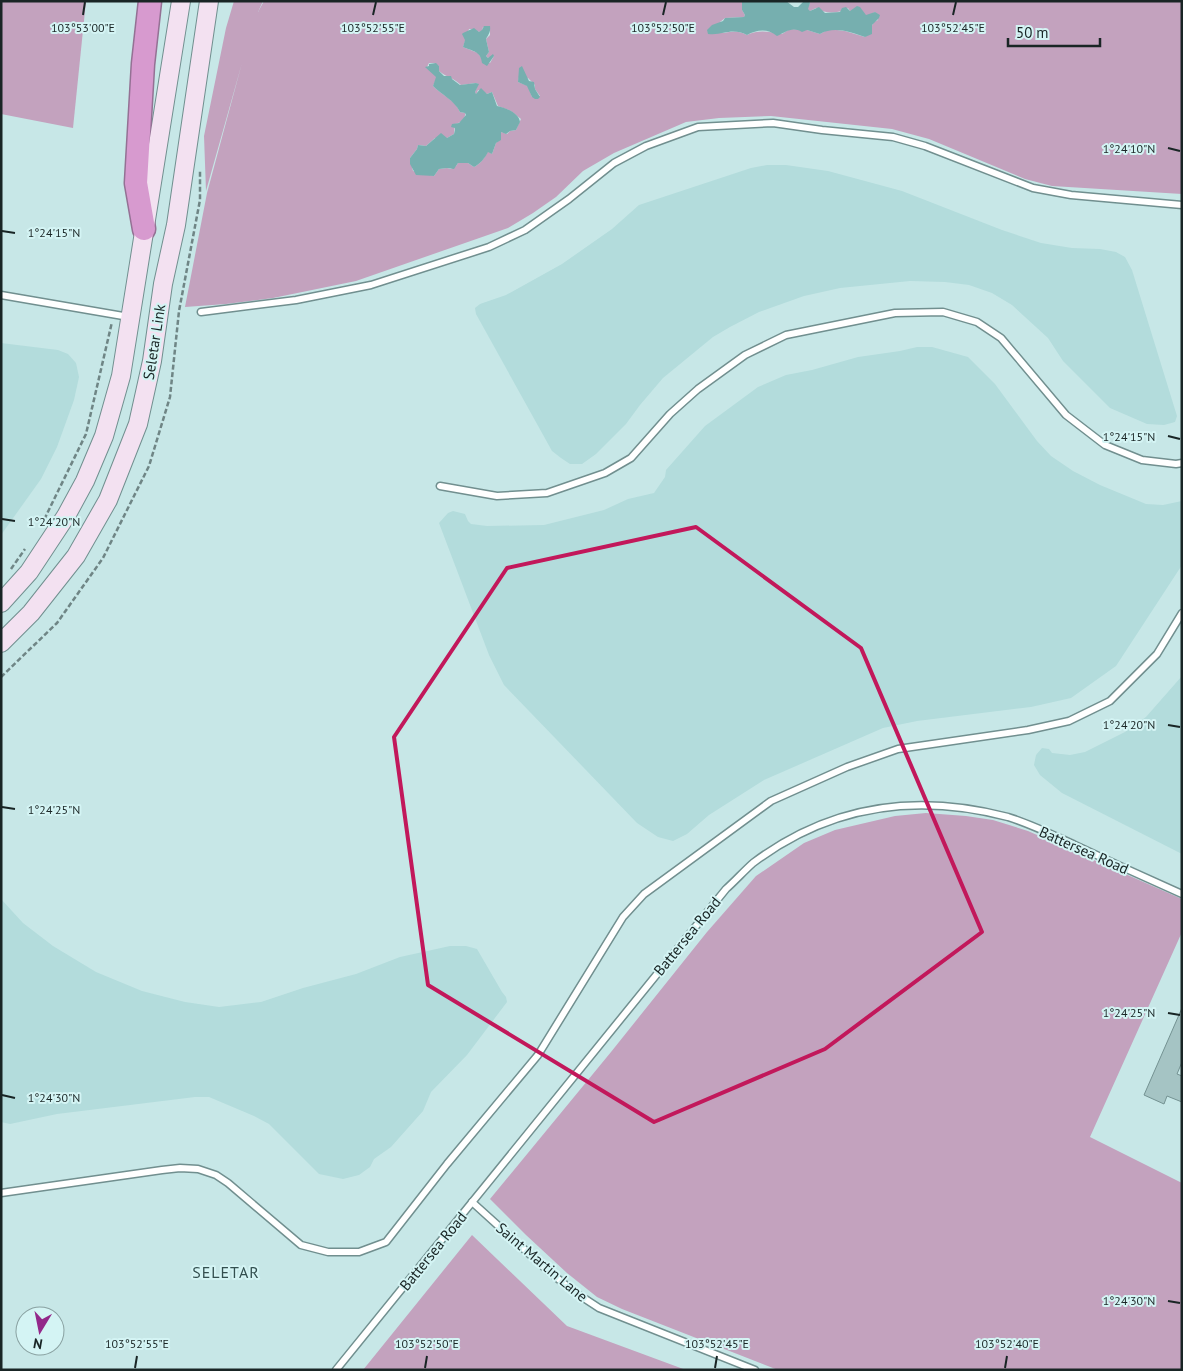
<svg xmlns="http://www.w3.org/2000/svg" width="1183" height="1371" viewBox="0 0 1183 1371" font-family="'PT Sans',sans-serif">
<rect width="100%" height="100%" fill="#c7e7e7"/>
<!-- built -->
<g fill="#b3dcdc">
<path d="M767 165H786L828 171 902 191 1002 230 1041 243 1072 248 1100 249 1116 252 1125 257 1132 270 1177 416 1175 422 1164 425 1147 424 1110 408 1063 361 1048 338 1012 305 992 293 969 285 945 282 910 281 840 288 804 296 759 312 730 327 713 337 663 378 640 405 626 424 596 454 582 464H570L561 458 552 451 476 314 475 308 480 304 506 295 562 264 612 229 639 205 751 168Z"/>
<path d="M1 343 58 350 68 354 76 363 79 377 74 400 57 447 41 479 1 535Z"/>
<path d="M917 347H932L968 357 995 384 1037 441 1051 456 1073 471 1100 485 1146 504 1163 505 1182 501V565L1116 666 1071 698 1031 707 917 721 883 728 764 780 709 815 687 834 673 841 658 837 637 823 504 685 489 655 439 523 448 513 453 511 465 514 468 521 471 524 487 526 544 525 604 510 628 499 654 493 665 477 666 470 705 426 758 387 786 375 812 370 858 357 900 351Z"/>
<path d="M1182 676V854L1062 793 1040 775 1034 765 1036 755 1042 748 1049 749 1052 753 1070 755 1085 752 1125 732 1146 717Z"/>
<path d="M1 899 23 923 53 946 96 972 142 991 185 1002 219 1007 261 1002 303 988 356 974 400 957 450 946H466L477 949 502 992 506 997 507 1002 467 1055 431 1092 423 1111 391 1147 374 1159 370 1167 359 1175 343 1179 319 1174 269 1124 254 1116 209 1097H195L57 1114 10 1124 1 1122Z"/>
</g>
<!-- green -->
<g fill="#c3a2be" fill-rule="evenodd">
<path d="M1 1H86L73 128 1 114Z"/>
<path d="M234 1H263L258 12 264 1H742V10L745 15 744 17 725 18 720 22 718 33C730 34 732 28 747 35 760 29 768 32 782 34L790 29 807 30 820 34 829 29 845 31 865 37 874 22 878 20 875 12 868 16 863 14 861 9 850 11 848 8C836 14 827 14 816 8L810 11 807 9 810 3 809 1H1182V194L1052 186 1025 179 929 139 892 129 771 116 719 118 686 122 614 153 583 171 556 197 533 213 508 228 356 281 273 298 226 304 185 307 207 193 242 63 206 191 204 136 226 28ZM483 27 490 28V35L486 39 489 52 486 56 488 58 494 56 490 63 482 59 478 53 463 47 469 29H474L479 32 482 31ZM429 63H434L439 66V71C446 77 454 78 461 85L476 83 478 84 475 92 476 95 478 90 487 94 492 92 498 106 511 111 521 119 516 130 510 131 507 134 501 132V138L496 143 492 154 488 151C485 158 480 164 474 167L468 163H458L456 166 451 169 447 168 439 169 434 176 413 171 410 158 417 149 418 145 426 146 435 138H447L454 134 455 124C461 123 466 118 465 113L460 112C454 99 443 96 433 86L437 77 427 67ZM519 77 528 78 535 85V89L540 96 532 97 528 86 518 82Z"/>
<path d="M926 813 966 816 993 820 1028 831 1182 899V932L1090 1137 1182 1183V1370H778L622 1309 597 1297 567 1273 526 1235 490 1199 611 1052 707 932 756 876 804 843 835 830 895 816Z"/>
<path d="M472 1235 567 1326 686 1370H363Z"/>
</g>
<!-- water -->
<g fill="#76afaf">
<path d="M742 1H786L794 7H798L804 1H809L810 3 808 9 810 11 819 7 825 13 840 12 842 8 846 7 850 11 857 6 860 7 866 15 875 12 880 15 879 18 872 25V34L865 37C850 32 834 26 820 34L807 30 802 32C792 26 786 32 777 36 767 28 757 30 747 35 731 27 723 36 708 34L707 30 712 25 723 21 725 18 744 17 745 15 742 10Z"/>
<path d="M484 26H490C491 32 488 35 486 39L489 52 486 56 488 58 493 54 494 56 487 66 482 63C481 51 472 51 463 47L465 40 462 34 463 33 474 28 479 32 482 30Z"/>
<path d="M436 63 439 66V71L444 76H451L452 79 460 85 476 83 479 84 475 92 476 94 481 88 487 94 492 92 497 106C506 108 519 113 520 122L516 130 510 131 506 134 501 132V140L496 143 492 154 488 152C485 158 480 164 474 167L468 163H458L454 169 447 168 439 169 434 176 416 175 410 164V158L417 149 418 145 426 146 441 133 447 138 454 134 455 130V128L451 127 452 124 459 123 466 115 465 113 460 112C454 100 442 95 433 86L436 77 425 67 429 66V64Z"/>
<path d="M522 66 529 81 534 82 535 89 540 97 538 99H535L532 97 527 86 518 82 519 68Z"/>
</g>
<!-- building -->
<path fill="#a5c4c4" stroke="#749292" d="M1182 1008V1062L1177 1074 1182 1076V1102L1167 1096 1164 1104 1144 1095Z"/>
<g fill="none" stroke-linecap="round" stroke-linejoin="round">
<!-- lane casing -->
<g stroke="#718f8f" stroke-width="9">
<g id="lane">
<path d="M1 295 129 317"/>
<path d="M201 312 296 300 371 285 489 247 525 230 569 199 614 163 646 146 698 127 773 123 822 130 893 137 925 146 1033 188 1071 195 1182 205"/>
<path d="M440 486 497 496 547 493 605 473 631 458 670 414 698 389 745 355 786 335 895 313 943 312 977 322 1001 338 1066 415 1105 445 1142 460 1176 464 1182 463"/>
<path d="M1 1193 162 1170 180 1168 198 1169 216 1175 228 1183 301 1245 328 1252H359L386 1242 447 1164 538 1055 623 917 644 894 771 801 847 767 898 749 1028 730 1069 721 1110 701 1157 654 1182 613"/>
<path d="M472 1202 546 1269 573 1291 599 1308 755 1370"/>
<path d="M336 1370 726 889C735 881 744 871 753 863 830 805 917 793 1008 817 1031 824 1053 835 1075 845 1111 862 1146 878 1182 894"/>
</g>
</g>
<!-- secondary casing -->
<g stroke="#718f8f" stroke-width="20">
<g id="secondary">
<path d="M1 603 29 572 66 516 85 481 104 436 121 376 181 1"/>
<path d="M1 643 31 613 76 556 108 500 138 424 152 361 163 284 176 225 209 1"/>
</g>
</g>
<!-- highway casing -->
<g stroke="#947194" stroke-width="25">
<path id="highway" d="M144 229 136 183 143 64 150 1"/>
</g>
<!-- path -->
<g stroke="#6f8585" stroke-width="2.5" stroke-dasharray="5 2.5" stroke-linecap="butt">
<path d="M41 526 86 434 112 322"/>
<path d="M11 569 25 549"/>
<path d="M1 677 57 623 103 558 149 466 170 397 179 311 200 200V171"/>
</g>
<!-- lane -->
<use href="#lane" stroke="#fff" stroke-width="6"/>
<!-- secondary -->
<use href="#secondary" stroke="#f3e1f1" stroke-width="18"/>
<!-- highway -->
<use href="#highway" stroke="#d79acf" stroke-width="22"/>
</g>
<!-- marked area -->
<path fill="none" stroke="#c2185b" stroke-width="4" stroke-linejoin="round" d="M696 527 861 648 982 932 825 1049 654 1122 428 985 394 737 507 568Z"/>
<!-- ticks -->
<path fill="none" stroke="#192525" stroke-width="2" d="M83 15 85 2M373 15 376 2M663 15 666 2M953 15 956 2M1168 148 1180 151M2 231 15 233M1168 436 1180 439M2 519 15 521M1168 725 1180 727M2 807 15 809M1168 1013 1180 1015M2 1095 15 1098M1168 1301 1180 1303M135 1368 137 1356M425 1368 427 1356M715 1368 717 1356M1005 1368 1007 1356"/>
<g text-anchor="middle" dominant-baseline="central" stroke-width="4" stroke-linejoin="round" paint-order="stroke">
<!-- street labels -->
<g font-size="15" fill="#192525" stroke="#d4f4f4">
<text transform="translate(154 342) rotate(-81)">Seletar Link</text>
<text transform="translate(1084 850) rotate(24)">Battersea Road</text>
<text transform="translate(687 936) rotate(-51)">Battersea Road</text>
<text transform="translate(433 1251) rotate(-51)">Battersea Road</text>
<text transform="translate(542 1262) rotate(40)">Saint Martin Lane</text>
</g>
<!-- neighbourhood labels -->
<g font-size="16" letter-spacing="1" fill="#334f4f" stroke="#d4f4f4">
<text x="226" y="1272">SELETAR</text>
</g>
</g>
<g font-size="12" text-anchor="middle" fill="#192525" stroke="#d4f4f4" stroke-width="4" stroke-linejoin="round" paint-order="stroke">
<text x="83" y="32">103°53'00"E</text>
<text x="953" y="32">103°52'45"E</text>
<text x="373" y="32">103°52'55"E</text>
<text x="663" y="32">103°52'50"E</text>
<text x="1129" y="153">1°24'10"N</text>
<text x="54" y="237">1°24'15"N</text>
<text x="1129" y="441">1°24'15"N</text>
<text x="54" y="526">1°24'20"N</text>
<text x="1129" y="729">1°24'20"N</text>
<text x="54" y="814">1°24'25"N</text>
<text x="1129" y="1017">1°24'25"N</text>
<text x="54" y="1102">1°24'30"N</text>
<text x="1129" y="1305">1°24'30"N</text>
<text x="137" y="1348">103°52'55"E</text>
<text x="427" y="1348">103°52'50"E</text>
<text x="717" y="1348">103°52'45"E</text>
<text x="1007" y="1348">103°52'40"E</text>
</g>
<!-- border -->
<rect width="1183" height="1371" fill="none" stroke="#192525" stroke-width="5"/>
<!-- north arrow -->
<g transform="translate(40 1331) rotate(190)"><circle r="24" fill="#d4f4f4" stroke="#89a1a1"/>
<path d="M0-4L9 19L0 12L-9 19Z" fill="#93288a"/>
<text y="-8" font-size="14" font-weight="bold" text-anchor="middle" fill="#192525">N</text>
</g>
<!-- scale -->
<path d="M1008 38v8h92v-8" fill="none" stroke="#192525" stroke-width="2.5"/>
<text x="1016" y="38" font-size="15" fill="#192525" stroke="#d4f4f4" stroke-width="4" paint-order="stroke">50 m</text>
</svg>
